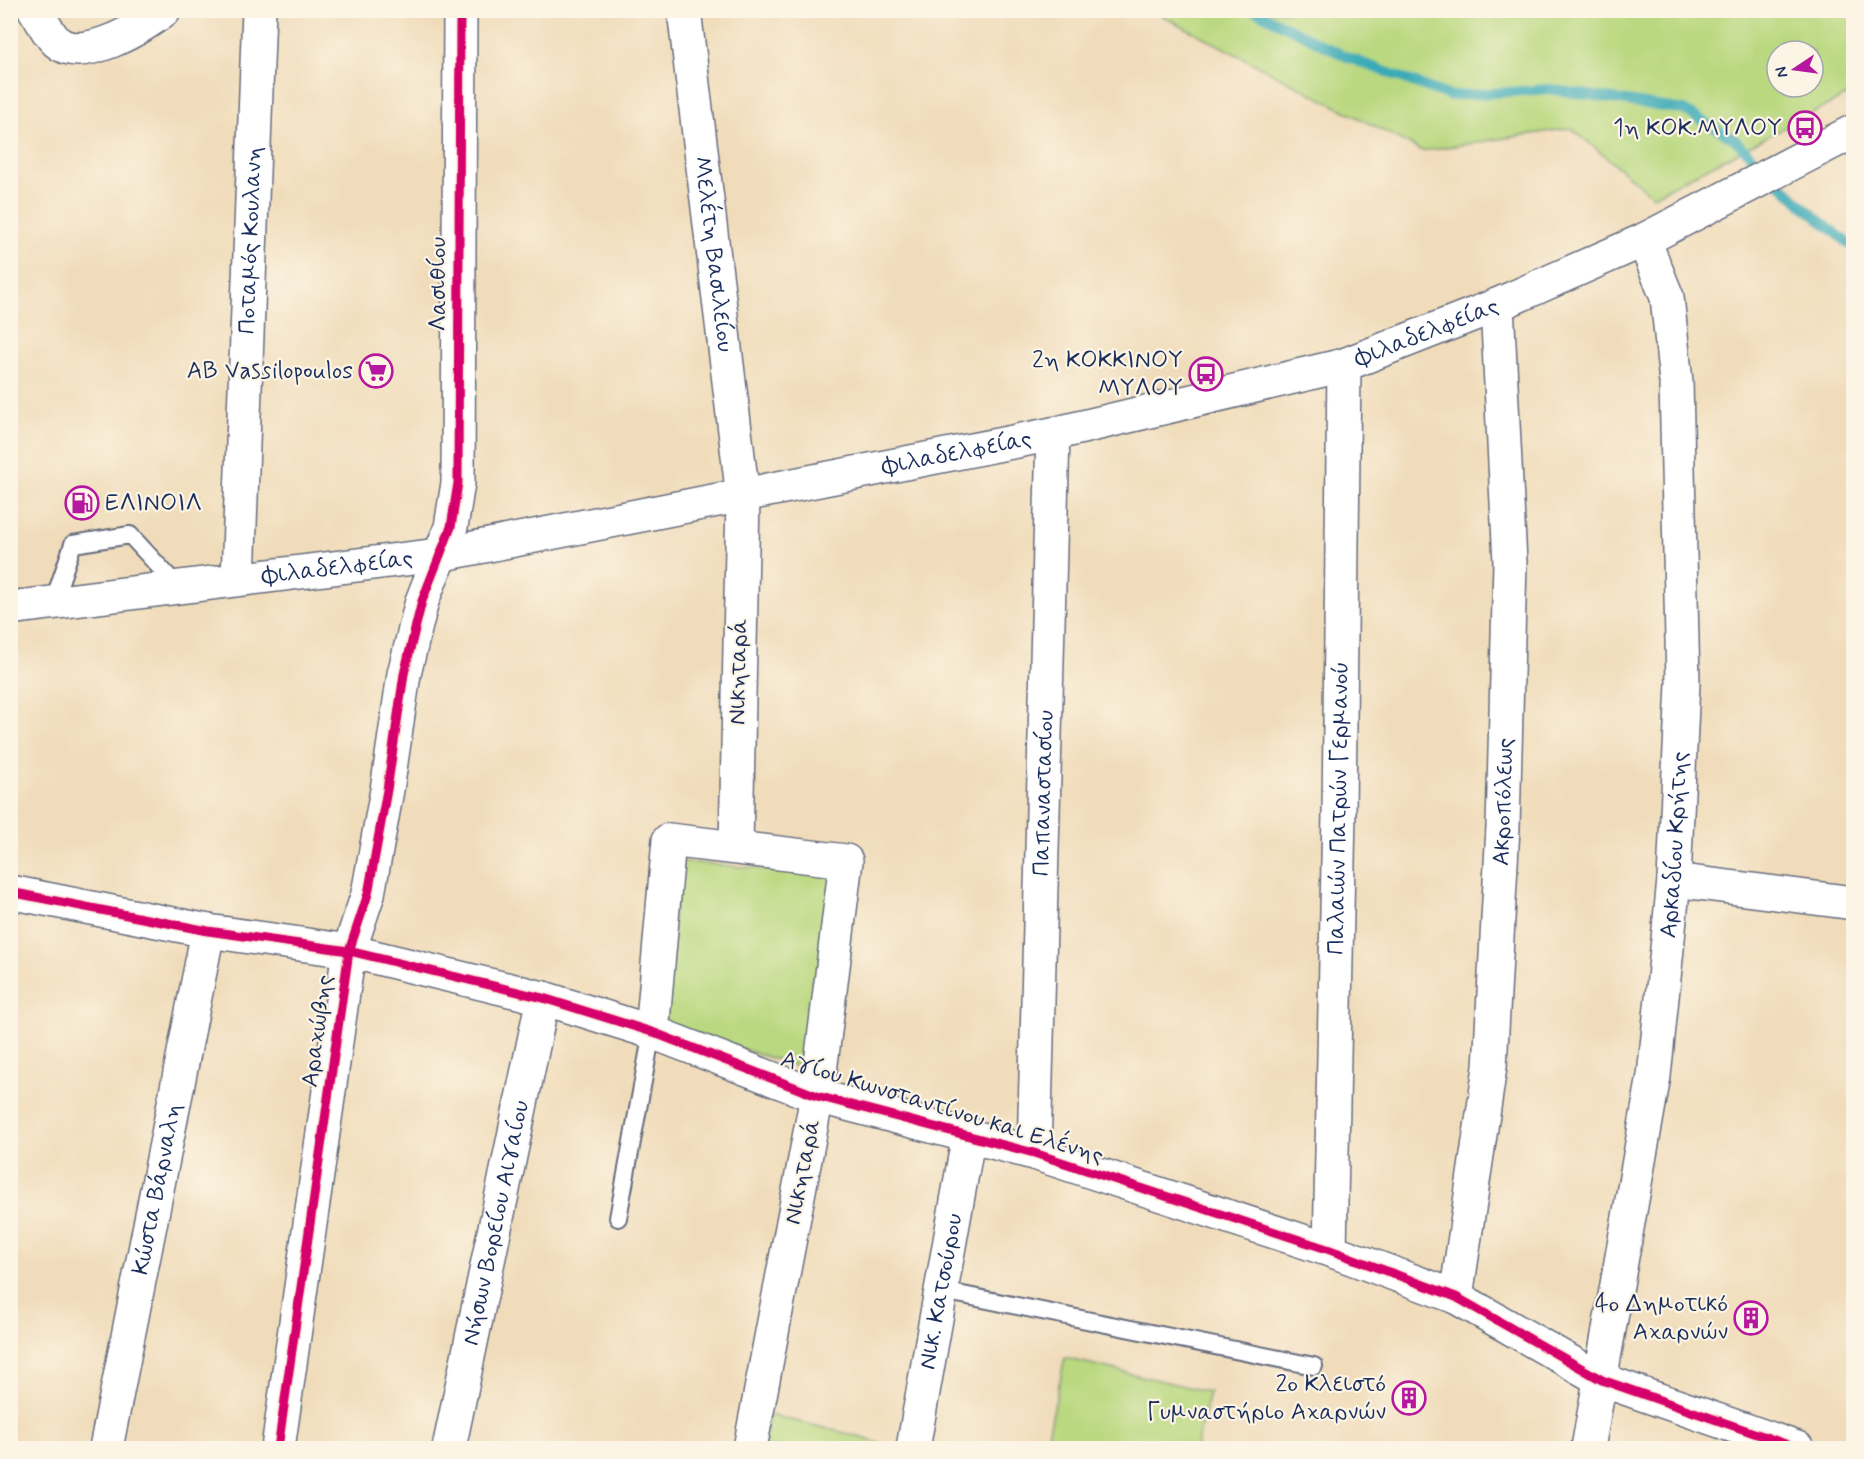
<svg xmlns="http://www.w3.org/2000/svg" width="1864" height="1459" viewBox="0 0 1864 1459" font-family="Mynerve,sans-serif">
<rect width="100%" height="100%" fill="#fcf5e5"/>
<filter id="ink" filterUnits="userSpaceOnUse"><feTurbulence type="fractalNoise" baseFrequency=".0167" numOctaves="2"/><feDisplacementMap in="SourceGraphic" scale="12" xChannelSelector="R" yChannelSelector="G"/><feConvolveMatrix kernelMatrix="1 2 1 2 8 2 1 2 1" color-interpolation-filters="sRGB"/></filter>
<filter id="wash" filterUnits="userSpaceOnUse"><feTurbulence type="fractalNoise" baseFrequency=".008" numOctaves="4" result="noise"/><feDisplacementMap in="SourceGraphic" scale="24" xChannelSelector="R" yChannelSelector="G"/><feGaussianBlur stdDeviation="1.35" result="paint"/><feColorMatrix in="noise" values="0 0 0 0 0 0 0 0 0 0 0 0 0 0 0 0 0 1.4 0 .05"/><feComposite in="paint" operator="in"/></filter>
<g filter="url(#wash)">
<rect width="100%" height="100%" fill="#f0dcba"/>
<!-- green -->
<g fill="#b9d87f" stroke="#6a846e" stroke-width="1.5" fill-rule="evenodd">
<path d="M1153 11H1853V92L1653 196 1571 128 1422 151ZM1777 51H1813V87H1777Z"/>
<path d="M678 861 852 877 830 1077 664 1024Z"/>
<path d="M1065 1358 1209 1392 1196 1448H1045Z"/>
<path d="M770 1415 845 1433 896 1448H763Z"/>
</g>
<g fill="none" stroke-linecap="round" stroke-linejoin="round">
<!-- stream -->
<path stroke="#3aaab7" stroke-width="10" d="M1253 10 1347 57 1450 96 1549 89 1684 110 1734 139 1804 207 1854 248"/>
</g>
</g>
<g filter="url(#ink)">
<g fill="none" stroke-linecap="round" stroke-linejoin="round">
<!-- lane casing -->
<g stroke="#666c7e" stroke-width="20">
<g id="lane">
<path d="M53 603 73 544 130 535 178 587"/>
<path d="M618 1218 652 1032"/>
<path d="M943 1291 1314 1366"/>
</g>
</g>
<!-- street casing -->
<g stroke="#666c7e" stroke-width="36">
<g id="street">
<path d="M35 10C42 20 48 34 57 42 82 64 143 27 164 10"/>
<path id="s1" d="M684 10 743 497 736 847"/>
<path id="s2" d="M238 579 259 10"/>
<path d="M1674 880 1854 903"/>
<path d="M10 892 208 931 349 951 543 998 652 1032 817 1096 1034 1153 1330 1250 1456 1297 1602 1380 1797 1448"/>
<path d="M652 1032 669 840 846 861 817 1096 750 1448"/>
<path id="s3" d="M1034 1153 1053 434"/>
<path id="s4" d="M1330 1250 1339 813 1344 365"/>
<path id="s5" d="M1456 1297 1490 1067 1503 827 1510 562 1497 305"/>
<path id="s6" d="M106 1448 208 931"/>
<path d="M278 1448 349 951 368 894 387 790 404 674 422 601 451 527 458 483 460 10"/>
<path id="s7" d="M449 1448 543 998"/>
<path id="s8" d="M913 1448 969 1134"/>
<path id="s9" d="M1588 1448 1654 1076 1674 880 1683 683 1676 382 1667 297 1644 240"/>
</g>
</g>
<!-- secondary casing -->
<g stroke="#666c7e" stroke-width="36">
<g id="secondary">
<path id="s10" d="M10 608 438 555 1053 434 1344 365 1497 305 1644 240 1854 131"/>
</g>
</g>
<!-- lane -->
<use href="#lane" stroke="#fff" stroke-width="16"/>
<!-- street -->
<use href="#street" stroke="#fff" stroke-width="33"/>
<!-- secondary -->
<use href="#secondary" stroke="#fff" stroke-width="33"/>
<!-- cycleway casing -->
<g stroke="#fcf5e5" stroke-width="13">
<g id="cycleway">
<path d="M10 892 208 931 349 951 543 998 652 1032 817 1096 1034 1153 1330 1250 1456 1297 1602 1380 1797 1448"/>
<path d="M278 1448 349 951 368 894 387 790 404 674 422 601 451 527 458 483 460 10"/>
</g>
</g>
<!-- cycleway -->
<use href="#cycleway" stroke="#d6006c" stroke-width="9"/>
</g>
</g>
<!-- icons -->
<defs>
<g id="bus-ring" transform="scale(1.725)"><circle r="9.5" fill="#fcf5e5" stroke="#b5179e" stroke-width="1.5"/><path d="M-5-6H5V4H4V6H2V4H-2V6H-4V4H-5ZM-3.5-4V0h7V-4ZM-3.5 1.2v1.5H-2V1.2ZM2 1.2v1.5H3.5V1.2Z" fill="#b5179e"/></g>
<g id="supermarket-ring" transform="scale(1.725)"><circle r="9.5" fill="#fcf5e5" stroke="#b5179e" stroke-width="1.5"/><path d="M-6-5.5h2.5l.6 2H6L4.5 2H-2.5L-4.4-4H-6ZM-1.5 3.2a1.3 1.3 0 1 0 .1 0ZM3 3.2a1.3 1.3 0 1 0 .1 0Z" fill="#b5179e"/></g>
<g id="fuel-ring" transform="scale(1.725)"><circle r="9.5" fill="#fcf5e5" stroke="#b5179e" stroke-width="1.5"/><path d="M-5.5-6h7V0h2V4h1.3V-2.5L3-4.5l.8-.8L6-3V5H2.5V1h-1V6h-7ZM-4.2-4.7v3.2H.2V-4.7Z" fill="#b5179e"/></g>
<g id="building-ring" transform="scale(1.725)"><circle r="9.5" fill="#fcf5e5" stroke="#b5179e" stroke-width="1.5"/><path d="M-4-6H4V6H1V3H-1V6H-4ZM-2.5-4.3h1.7v1.8h-1.7ZM.8-4.3h1.7v1.8H.8ZM-2.5-1h1.7V.8h-1.7ZM.8-1h1.7V.8H.8Z" fill="#b5179e"/></g>
</defs>
<g fill-rule="evenodd">
<use href="#bus-ring" x="1805" y="128"/>
<use href="#supermarket-ring" x="376" y="371"/>
<use href="#bus-ring" x="1206" y="374"/>
<use href="#fuel-ring" x="82" y="503"/>
<use href="#building-ring" x="1751" y="1318"/>
<use href="#building-ring" x="1409" y="1398"/>
</g>
<g text-anchor="middle" dominant-baseline="central" stroke-width="4.5" stroke-linejoin="round" paint-order="stroke">
<!-- poi labels -->
<g font-size="24" fill="#1b2f5e" stroke="#fcf5e5" text-anchor="end">
<text x="1782" y="128">1η ΚΟΚ.ΜΥΛΟΥ</text>
<text x="1183" y="360">2η ΚΟΚΚΙΝΟΥ<tspan x="1183" dy="28">ΜΥΛΟΥ</tspan></text>
<text x="353" y="371">AB Vassilopoulos</text>
<text x="105" y="503" text-anchor="start">ΕΛΙΝΟΙΛ</text>
<text x="1728" y="1304">4ο Δημοτικό<tspan x="1728" dy="28">Αχαρνών</tspan></text>
<text x="1386" y="1384">2ο Κλειστό<tspan x="1386" dy="28">Γυμναστήριο Αχαρνών</tspan></text>
</g>
<!-- street labels -->
<g font-size="24" fill="#1b2f5e" stroke="#fcf5e5">
<text stroke="none"><textPath href="#s2" startOffset="339">Ποταμός Κουλανη</textPath></text>
<text stroke="none"><textPath href="#s1" startOffset="246">Μελέτη Βασιλείου</textPath></text>
<text transform="translate(438 284) rotate(-90)">Λασιθίου</text>
<text stroke="none"><textPath href="#s10" startOffset="1446">Φιλαδελφείας</textPath></text>
<text stroke="none"><textPath href="#s10" startOffset="960">Φιλαδελφείας</textPath></text>
<text stroke="none"><textPath href="#s10" startOffset="330">Φιλαδελφείας</textPath></text>
<text transform="translate(739 672) rotate(-89)">Νικηταρά</text>
<text stroke="none"><textPath href="#s3" startOffset="360">Παπαναστασίου</textPath></text>
<text stroke="none"><textPath href="#s5" startOffset="498">Ακροπόλεως</textPath></text>
<text stroke="none"><textPath href="#s4" startOffset="442">Παλαιών Πατρών Γερμανού</textPath></text>
<text stroke="none"><textPath href="#s9" startOffset="610">Αρκαδίου Κρήτης</textPath></text>
<text transform="translate(318 1031) rotate(-82)">Αραχώβης</text>
<text transform="translate(942 1108) rotate(17)">Αγίου Κωνσταντίνου και Ελένης</text>
<text transform="translate(803 1172) rotate(-79)">Νικηταρά</text>
<text stroke="none"><textPath href="#s6" startOffset="264">Κώστα Βάρναλη</textPath></text>
<text stroke="none"><textPath href="#s7" startOffset="230">Νήσων Βορείου Αιγαίου</textPath></text>
<text stroke="none"><textPath href="#s8" startOffset="159">Νικ. Κατσούρου</textPath></text>
</g>
</g>
<!-- margin -->
<rect width="1864" height="1459" fill="none" stroke="#fcf5e5" stroke-width="36"/>
<!-- north arrow -->
<g transform="translate(1795 69) rotate(257)"><circle r="28" fill="#fcf5e5" stroke="#a2a6af" stroke-width="1.5"/>
<path d="M0-4.5L10 22L0 15L-10 22Z" fill="#b5179e"/>
<text y="-9" font-size="16" font-weight="bold" text-anchor="middle" fill="#1b2f5e">N</text>
</g>
</svg>
